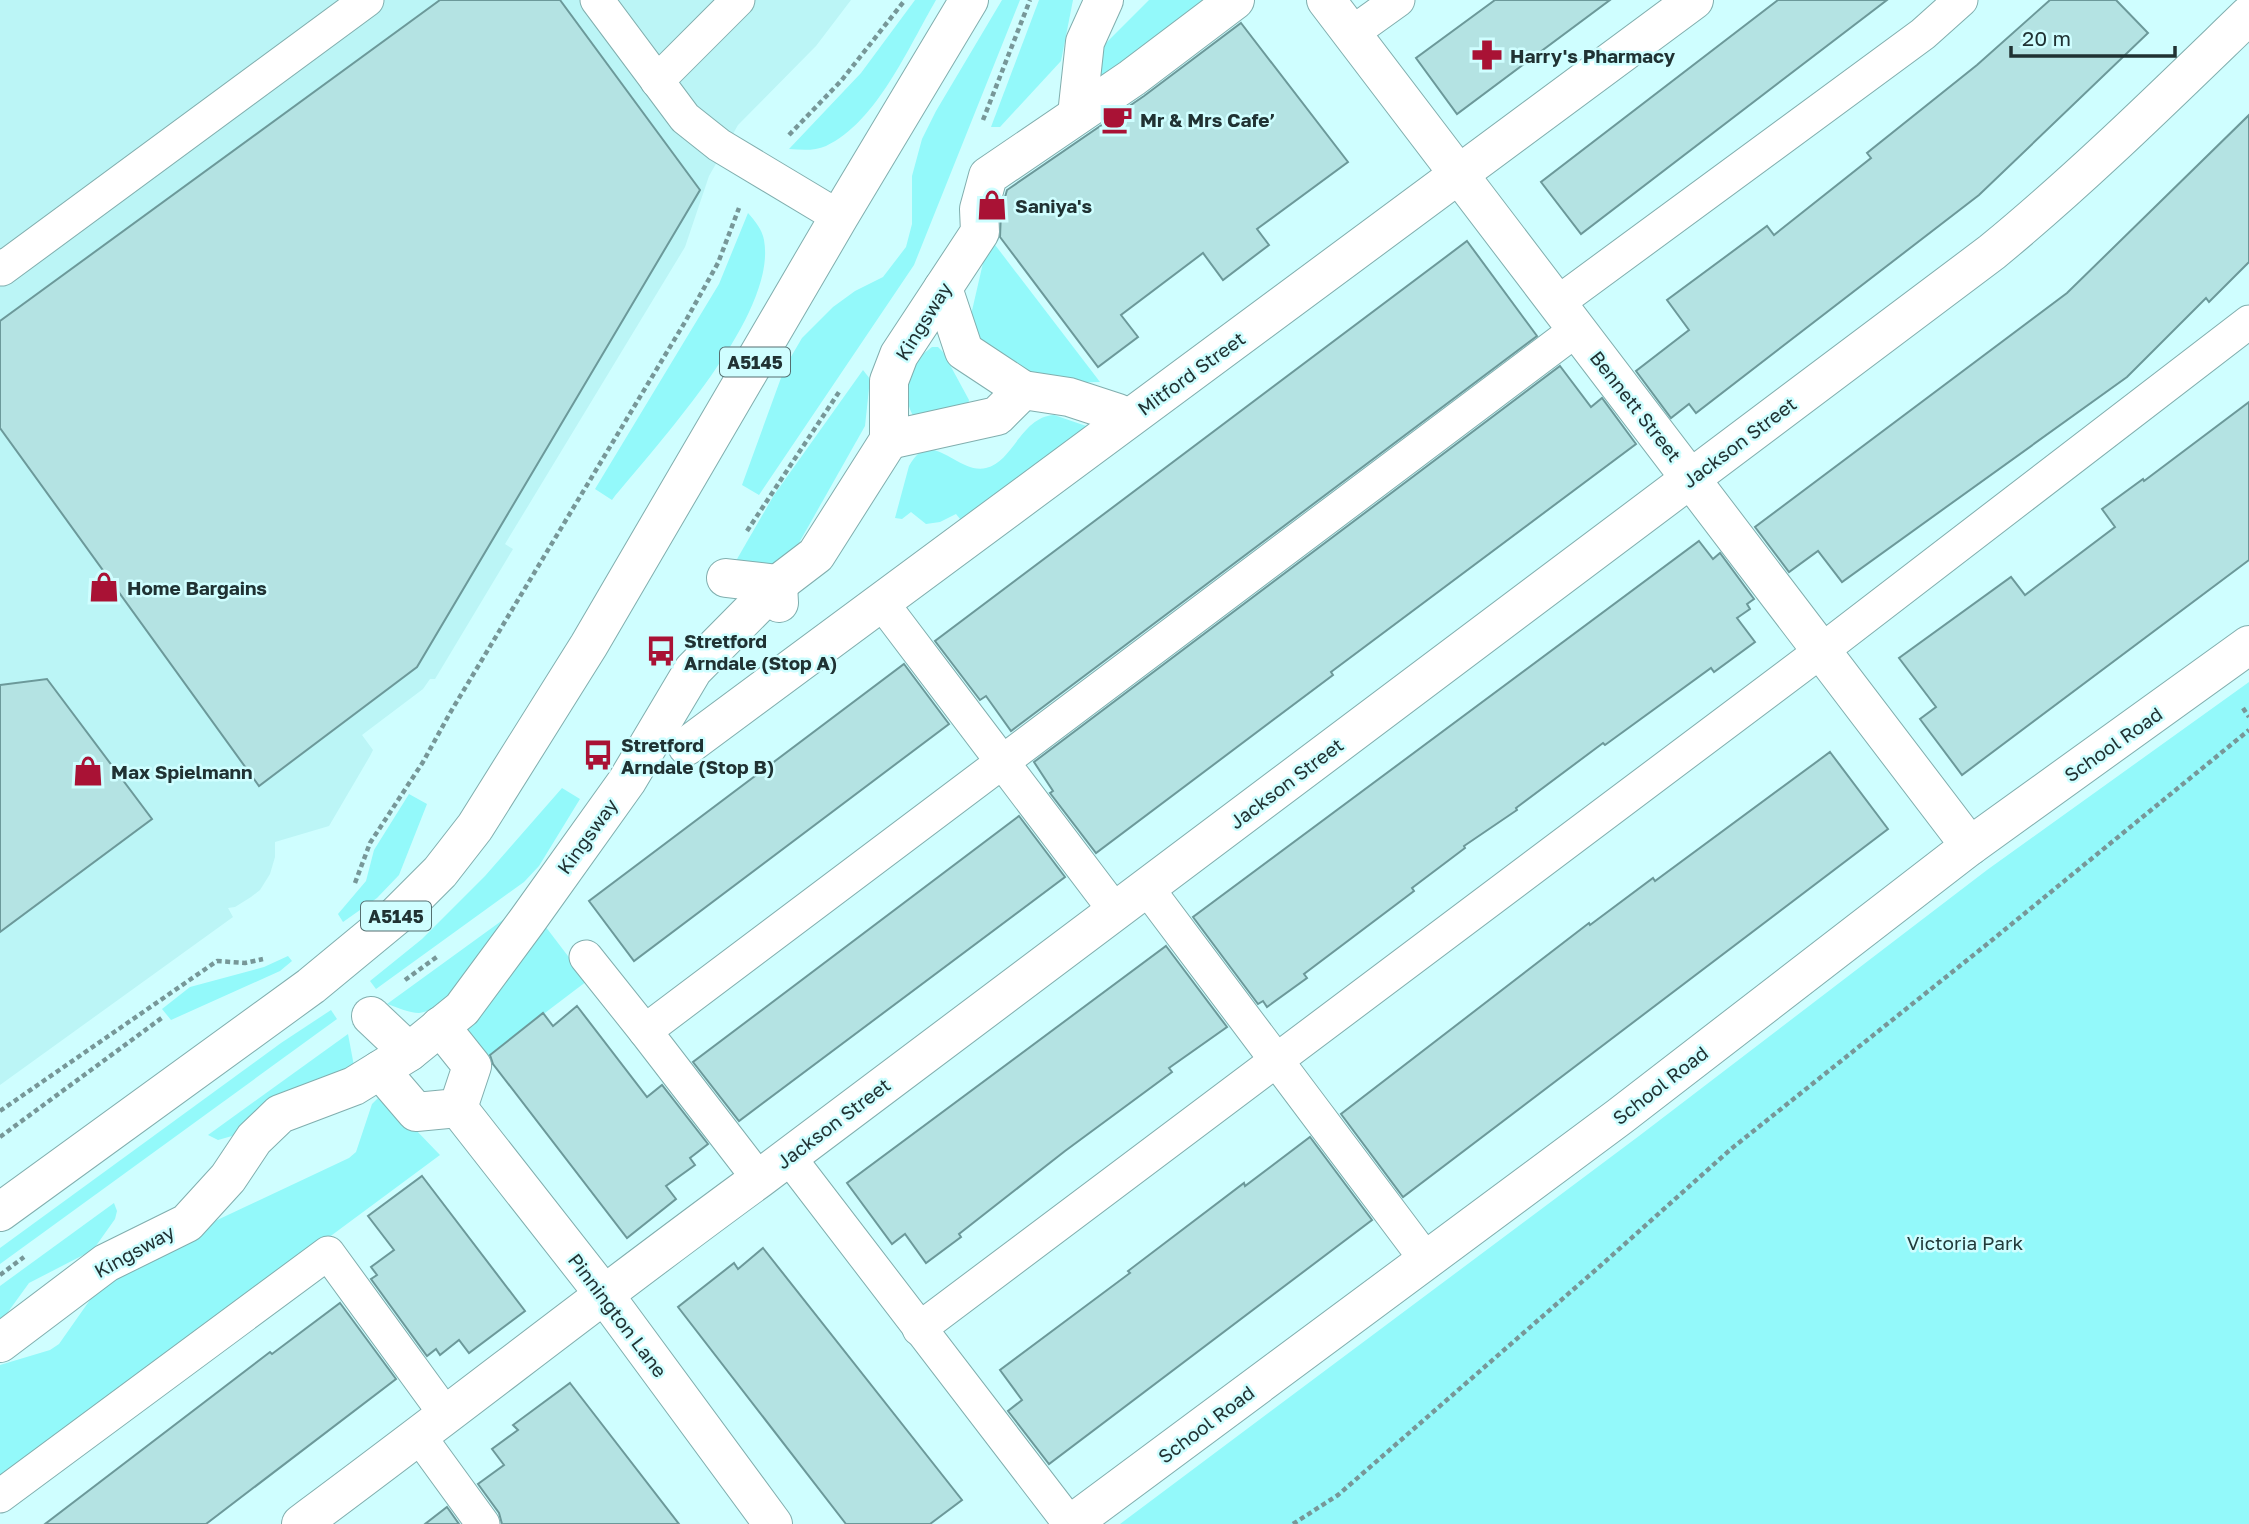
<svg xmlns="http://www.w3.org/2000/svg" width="2249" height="1524" viewBox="0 0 2249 1524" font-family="'Golos Text',sans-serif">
<rect width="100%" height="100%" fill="#cffeff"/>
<!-- built -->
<path fill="#bbf5f6" d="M0 0H851L816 46 738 125 709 176 685 247 505 544 513 549 435 679H430L423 689 362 735 373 750 370 756 329 826 275 842V857L270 874 260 890 251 897 235 907 228 908 233 917 0 1085Z"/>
<!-- green -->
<g fill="#93f9fa">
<path d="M915 0H936C909 46 877 122 826 146 815 151 802 150 789 149L861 73Z"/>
<path d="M1002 0H1020L914 265 759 495 742 485 785 367 802 338 833 307 855 291 883 277 906 247 912 224V176L922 139 936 111Z"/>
<path d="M1039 0H1073L1061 61 1000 127H991Z"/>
<path d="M1149 0H1222L1100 79 1093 56Z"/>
<path d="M748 213C755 221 762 229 764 240 778 315 657 444 612 500L595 489 719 284Z"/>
<path d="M989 237 1100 382 1051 383 978 346 971 315Z"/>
<path d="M932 347H938L943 352 969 400 968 404 916 419C910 413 909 406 907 398 899 364 907 367 932 347Z"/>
<path d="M863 370 870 379 865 426 795 550 775 566H733L774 495Z"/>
<path d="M1054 415 1095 429 965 525 956 514 940 522 926 524 911 512 902 519 895 518 909 466C931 425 957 475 986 468 1013 462 1021 417 1054 415Z"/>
<path d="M2249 682V1524H1120L1639 1136 1987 870Z"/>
<path d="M562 788 580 799 539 866 524 882 376 989 370 981 422 939 485 876Z"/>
<path d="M409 794 427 804 399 875 377 898 343 922 338 914 366 881 374 850Z"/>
<path d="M511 914C494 939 451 1010 419 1013 409 1013 397 1007 387 1004Z"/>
<path d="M542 922 587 981 483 1060 466 1034 468 1026Z"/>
<path d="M288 956 292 961 280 971 171 1020 162 1009 190 987 264 967Z"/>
<path d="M331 1010 337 1019 0 1264V1248L281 1043Z"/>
<path d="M348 1034 354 1066 246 1132 218 1140 208 1135Z"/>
<path d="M378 1098 386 1099 440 1155 0 1481V1365L50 1350 59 1344 111 1270 349 1158 356 1152 372 1104Z"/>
<path d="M114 1203 117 1211 115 1219 93 1250 29 1283 0 1323V1286Z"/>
</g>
<!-- building -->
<g fill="#b4e3e3" stroke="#6c999a" stroke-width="2">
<path d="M440 0H560L700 190 417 667 259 786 0 428V321Z"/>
<path d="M1495 0H1610L1457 114 1416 58Z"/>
<path d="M1778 0H1887L1581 234 1541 182Z"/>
<path d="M2050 0H2116L2148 33 1979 195 1696 413 1689 404 1671 418 1636 371 1689 330 1667 300 1767 226 1774 235 1871 158 1867 153 1977 65Z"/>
<path d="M1241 23 1348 162 1257 229 1269 245 1223 280 1203 253 1121 315 1138 337 1098 367 1000 237 1001 211 1007 190 1144 96Z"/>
<path d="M2249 115V262L2209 302 2206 298 2127 377 1842 582 1818 551 1789 572 1755 527 2067 293Z"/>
<path d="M1467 241 1537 336 1011 731 986 696 980 700 935 641Z"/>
<path d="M1560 366 1591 407 1602 398 1636 444 1331 672 1333 675 1096 853 1050 793 1053 791 1034 762Z"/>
<path d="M2249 402V560L1962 775 1920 719 1936 707 1899 658 2011 577 2025 595 2115 527 2102 509 2143 479 2144 481Z"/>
<path d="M1699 541 1713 559 1720 553 1754 599 1747 604 1750 609 1737 618 1755 642 1714 672 1711 668 1605 745 1603 743 1516 808 1517 810 1464 846 1465 848 1412 888 1414 891 1304 974 1307 978 1267 1007 1263 1001 1258 1004 1193 917Z"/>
<path d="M904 664 949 724 634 961 589 901Z"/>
<path d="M47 679 152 819 0 932V685Z"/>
<path d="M1830 752 1888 829 1403 1197 1341 1114 1589 923 1590 925 1653 878 1655 881Z"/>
<path d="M1019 816 1065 877 739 1121 693 1062Z"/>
<path d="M1166 946 1227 1027 1169 1068 1172 1072 1065 1151 959 1234 961 1237 926 1263 905 1234 892 1244 847 1183Z"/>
<path d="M577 1006 647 1097 662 1085 708 1144 690 1158 695 1165 666 1186 676 1199 627 1238 493 1064 490 1055 543 1013 553 1026Z"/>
<path d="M1310 1137 1372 1220 1049 1464 1008 1411 1022 1400 1000 1370 1130 1273 1128 1271 1244 1183 1245 1186Z"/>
<path d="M422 1176 525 1311 469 1353 459 1340 440 1355 436 1349 427 1356 371 1279 377 1275 371 1267 394 1250 368 1216Z"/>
<path d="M763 1248 962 1500 930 1524H846L678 1307 734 1263 738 1269Z"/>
<path d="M340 1303 396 1379 206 1524H45L270 1352 272 1354Z"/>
<path d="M570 1383 679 1524H502L499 1513 478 1484 504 1465 492 1449 518 1430 513 1425Z"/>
<path d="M447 1507 459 1524H425Z"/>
</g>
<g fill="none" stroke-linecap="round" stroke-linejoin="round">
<!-- service casing -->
<g stroke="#81aeae" stroke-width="35">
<g id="service">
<path d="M597 0 685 118 719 145 839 217"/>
<path d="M1352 33 1398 0"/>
<path d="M657 81 738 0"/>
<path d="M0 266 2 269 367 0"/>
<path d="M1556 304 1923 34 1961 0"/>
<path d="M882 603 1116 912"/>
<path d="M1147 888 1427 1261"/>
<path d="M586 957 645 1031 1576 330"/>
<path d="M645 1031 759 1179"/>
<path d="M788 1156 1070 1524"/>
<path d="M919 1329 1821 651 2249 322"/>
<path d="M419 1436 483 1524"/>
<path d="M0 1496 328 1253 446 1415"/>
</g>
</g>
<!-- pedestrian casing -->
<g stroke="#81aeae" stroke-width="40">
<g id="pedestrian">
<path d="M1077 115 1085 42 1104 0"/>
<path d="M1023 390 1069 397 1118 413"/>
<path d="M889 440 997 416 1023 390 964 351 943 288"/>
<path d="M726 578 778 584 779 603"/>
<path d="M371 1016 409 1052"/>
<path d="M380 1070 416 1112 458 1108 472 1066 440 1026"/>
<path d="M0 1343 106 1263 187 1223 228 1178 254 1139 280 1114 354 1086 409 1052 462 1009 527 921 627 781 693 670 778 584 816 555 889 440V381L899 355 980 232 979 209 988 176 1132 78 1235 0"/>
</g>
</g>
<!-- minor casing -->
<g stroke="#81aeae" stroke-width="40">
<g id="minor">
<path d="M1326 0 1970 846"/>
<path d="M687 746 1694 0"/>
<path d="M458 1108 603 1293 773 1524"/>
<path d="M301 1524C455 1410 604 1292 759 1179L1992 252C2082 178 2165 96 2249 15"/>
<path d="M1071 1524 1619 1117 1970 846 2249 645"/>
</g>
</g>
<!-- primary casing -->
<g stroke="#81aeae" stroke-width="40">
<path id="primary" d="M0 1212 311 986 397 915 440 872 475 827 589 645 839 217 969 0"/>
</g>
<!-- path -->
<g stroke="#779798" stroke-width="4.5" stroke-dasharray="5 3.5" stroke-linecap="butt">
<path d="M983 120 1030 0"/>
<path d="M789 135 841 81 905 0"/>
<path d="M747 531 839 392"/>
<path d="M2243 708 2249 717"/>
<path d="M355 883 370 843 423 762 450 713 685 322 718 263 739 208"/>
<path d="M405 980 438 956"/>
<path d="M0 1111 217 961 245 963 263 959"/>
<path d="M0 1137 163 1017"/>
<path d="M0 1275 24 1257"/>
<path d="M1293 1524 1338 1495 1599 1267 1731 1149 1986 945 2249 730"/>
</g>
<!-- service -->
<use href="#service" stroke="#fff" stroke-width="33"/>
<!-- pedestrian -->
<use href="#pedestrian" stroke="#fff" stroke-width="38"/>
<!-- minor -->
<use href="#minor" stroke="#fff" stroke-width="38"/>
<!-- primary -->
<use href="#primary" stroke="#fff" stroke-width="38"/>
</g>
<!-- icons -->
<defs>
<g id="pharmacy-bare" transform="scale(2.415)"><path d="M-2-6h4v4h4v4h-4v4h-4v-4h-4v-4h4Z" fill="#a91235" stroke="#cffeff" stroke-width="2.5" paint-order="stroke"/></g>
<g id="cafe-bare" transform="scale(2.415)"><path d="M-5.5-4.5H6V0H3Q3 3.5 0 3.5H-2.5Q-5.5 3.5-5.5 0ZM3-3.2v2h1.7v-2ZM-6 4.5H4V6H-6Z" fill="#a91235" stroke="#cffeff" stroke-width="2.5" paint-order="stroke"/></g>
<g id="shop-bare" transform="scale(2.415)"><path d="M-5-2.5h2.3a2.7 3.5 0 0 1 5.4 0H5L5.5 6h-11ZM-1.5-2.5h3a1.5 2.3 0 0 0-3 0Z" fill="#a91235" stroke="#cffeff" stroke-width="2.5" paint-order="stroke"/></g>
<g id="bus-bare" transform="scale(2.415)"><path d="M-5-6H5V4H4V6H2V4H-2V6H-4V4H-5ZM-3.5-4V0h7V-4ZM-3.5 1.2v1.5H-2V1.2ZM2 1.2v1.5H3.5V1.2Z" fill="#a91235" stroke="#cffeff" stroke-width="2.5" paint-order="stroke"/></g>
</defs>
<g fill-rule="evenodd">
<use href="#pharmacy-bare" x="1487" y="55"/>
<use href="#cafe-bare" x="1117" y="119"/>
<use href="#shop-bare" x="992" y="205"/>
<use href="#shop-bare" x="104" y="587"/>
<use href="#bus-bare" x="661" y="651"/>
<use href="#bus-bare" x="598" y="755"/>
<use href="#shop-bare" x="88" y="771"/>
</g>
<g text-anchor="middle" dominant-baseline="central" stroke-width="5" stroke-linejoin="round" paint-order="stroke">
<!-- shield labels -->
<g fill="#cffeff" stroke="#546f70" stroke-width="2">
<rect x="720" y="347.5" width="70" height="29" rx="5"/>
<rect x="361" y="901.5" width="70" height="29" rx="5"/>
</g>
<g font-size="18" font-weight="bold" fill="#203233">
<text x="755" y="362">A5145</text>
<text x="396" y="916">A5145</text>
</g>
<!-- poi labels -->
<g font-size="19" font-weight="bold" fill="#203233" stroke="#cffeff" text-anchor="start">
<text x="1510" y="55">Harry's Pharmacy</text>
<text x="1140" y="119">Mr &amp; Mrs Cafe’</text>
<text x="1015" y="205">Saniya's</text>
<text x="127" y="587">Home Bargains</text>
<text x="684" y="640">Stretford<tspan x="684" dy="22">Arndale (Stop A)</tspan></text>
<text x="621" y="744">Stretford<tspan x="621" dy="22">Arndale (Stop B)</tspan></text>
<text x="111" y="771">Max Spielmann</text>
</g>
<!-- street labels -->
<g font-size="19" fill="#203233" stroke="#cffeff">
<text transform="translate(923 321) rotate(-58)">Kingsway</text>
<text transform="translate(1191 373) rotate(-36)">Mitford Street</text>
<text transform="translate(1636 406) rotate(52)">Bennett Street</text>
<text transform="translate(1739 442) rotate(-37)">Jackson Street</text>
<text transform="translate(2113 744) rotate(-35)">School Road</text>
<text transform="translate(1286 783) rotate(-37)">Jackson Street</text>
<text transform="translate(587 836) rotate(-54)">Kingsway</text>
<text transform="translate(1660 1085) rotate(-38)">School Road</text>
<text transform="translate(833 1123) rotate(-37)">Jackson Street</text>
<text transform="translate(134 1251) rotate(-29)">Kingsway</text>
<text transform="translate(618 1315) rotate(53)">Pinnington Lane</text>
<text transform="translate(1206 1424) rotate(-37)">School Road</text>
</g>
<!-- park labels -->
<g font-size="19" fill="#203a3a" stroke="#cffeff">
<text x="1965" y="1242">Victoria Park</text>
</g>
</g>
<!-- scale -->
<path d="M2011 46v10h164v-10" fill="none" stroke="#203233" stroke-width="3.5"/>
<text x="2022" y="46" font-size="21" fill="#203233" stroke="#cffeff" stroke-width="5" paint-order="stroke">20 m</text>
</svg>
